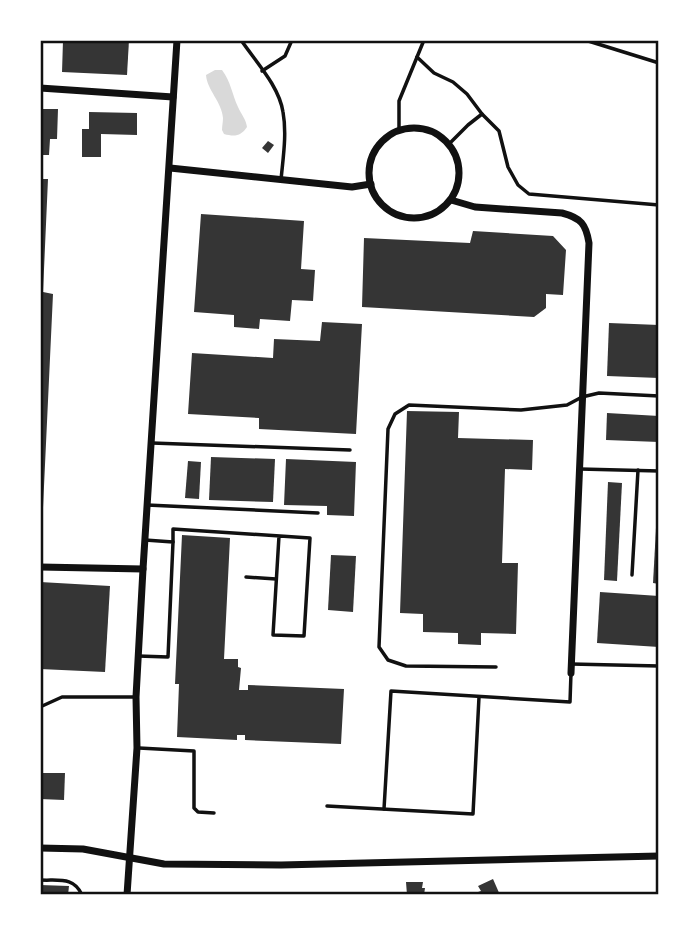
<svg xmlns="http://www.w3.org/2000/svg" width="699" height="935" viewBox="0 0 699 935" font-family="Figtree,sans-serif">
<rect width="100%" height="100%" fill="#fff"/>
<!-- water -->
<path fill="#d9d9d9" d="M215 70H222C231 82 232 94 238 107 241 114 246 119 247 127 241 136 235 137 224 134L222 130C222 126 223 122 223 118 222 102 207 90 206 75Z"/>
<!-- building -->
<g fill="#353535">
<path d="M63 40H129L127 75 62 72Z"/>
<path d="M40 109H58L57 139H50L49 155H40Z"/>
<path d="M89 112 137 113V135L101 134V157H82V129H89Z"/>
<path d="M268 141 274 145 268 153 262 148Z"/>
<path d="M40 179H48L43 292 53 294 42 529H40Z"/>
<path d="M201 214 304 221 301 269 315 270 313 301 292 300 290 321 260 319 259 329 234 327V315L194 312Z"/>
<path d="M473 231 553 236 566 250 563 295 546 294V308L534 317 362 307 364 238 470 243Z"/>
<path d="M322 322 362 324 356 434 259 429V418L188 414 192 353 273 358 274 339 320 341Z"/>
<path d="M609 323 659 325V378L607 376Z"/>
<path d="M407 411 459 412 458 438 533 440 532 470 505 469 502 563H518L516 634 481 633V645L458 644V633L423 632V614L400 613Z"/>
<path d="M607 413 659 416V442L606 440Z"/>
<path d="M211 457 275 459 273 502 209 500Z"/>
<path d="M286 459 356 462 354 516 327 515V506L284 505Z"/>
<path d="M188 461 201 462 199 499 185 498Z"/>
<path d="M608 482 622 483 617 581 604 580Z"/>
<path d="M657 510H659V584L653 583Z"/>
<path d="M182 535 230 538 224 659H238V667L241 668 239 690H248V685L344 689 341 744 245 740V735H237V740L177 737 179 684H175Z"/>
<path d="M331 555 356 556 353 612 328 610Z"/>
<path d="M40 582 110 586 105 672 40 669Z"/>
<path d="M600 592 659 596V647L597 643Z"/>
<path d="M40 773H65L64 800 40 799Z"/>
<path d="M493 879 500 895H480L478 892 481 891 478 886Z"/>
<path d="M406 882H423L422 888H425L424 895H407Z"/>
<path d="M40 885 69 886 68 895H40Z"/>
</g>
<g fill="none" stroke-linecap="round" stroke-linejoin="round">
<!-- service -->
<g stroke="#111" stroke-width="3.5">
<path d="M241 40C256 62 279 86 283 112 287 134 283 158 281 180"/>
<path d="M585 40 659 63"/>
<path d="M417 57 434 73 453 82 467 94 482 114 499 131 508 167 518 185 529 194 659 205"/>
<path d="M262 71 285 56 292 40"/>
<path d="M399 131V101L424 40"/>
<path d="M449 144 468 125 482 114"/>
<path d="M152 443 350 450"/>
<path d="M580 469 659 471"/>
<path d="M147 505 318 513"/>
<path d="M173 542V529L310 538 304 636 273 635 279 536"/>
<path d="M632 575 638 470"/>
<path d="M246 577 276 579"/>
<path d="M138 656 168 657 173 542 145 540"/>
<path d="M571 664 659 666"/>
<path d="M496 667 406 666 388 660 379 647 388 429 395 414 409 405 521 410 567 405 582 397 599 393 659 396"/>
<path d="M40 707 62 697H136"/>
<path d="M139 748 194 751V808L198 812 214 813"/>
<path d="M327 806 473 814 479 697"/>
<path d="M384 809 391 691 570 702 571 673"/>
<path d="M40 880C58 881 74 876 82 895"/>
</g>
<!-- minor -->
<g stroke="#111" stroke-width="7">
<path d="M40 88 173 97"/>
<circle cx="414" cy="173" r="45"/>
<path d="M170 168 352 187 371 184"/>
<path d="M451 200 475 207 562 213C581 218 586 224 589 243L571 673"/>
<path d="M40 567 143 569"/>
<path d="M40 848 83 849 164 864 281 865 659 856"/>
<path d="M127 895 137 748 136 697 143 569 177 40"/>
</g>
</g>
<!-- border -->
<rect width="699" height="935" fill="none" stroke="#ffffff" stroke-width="84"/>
<rect x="42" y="42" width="615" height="851" fill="none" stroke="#111" stroke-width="2.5"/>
</svg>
